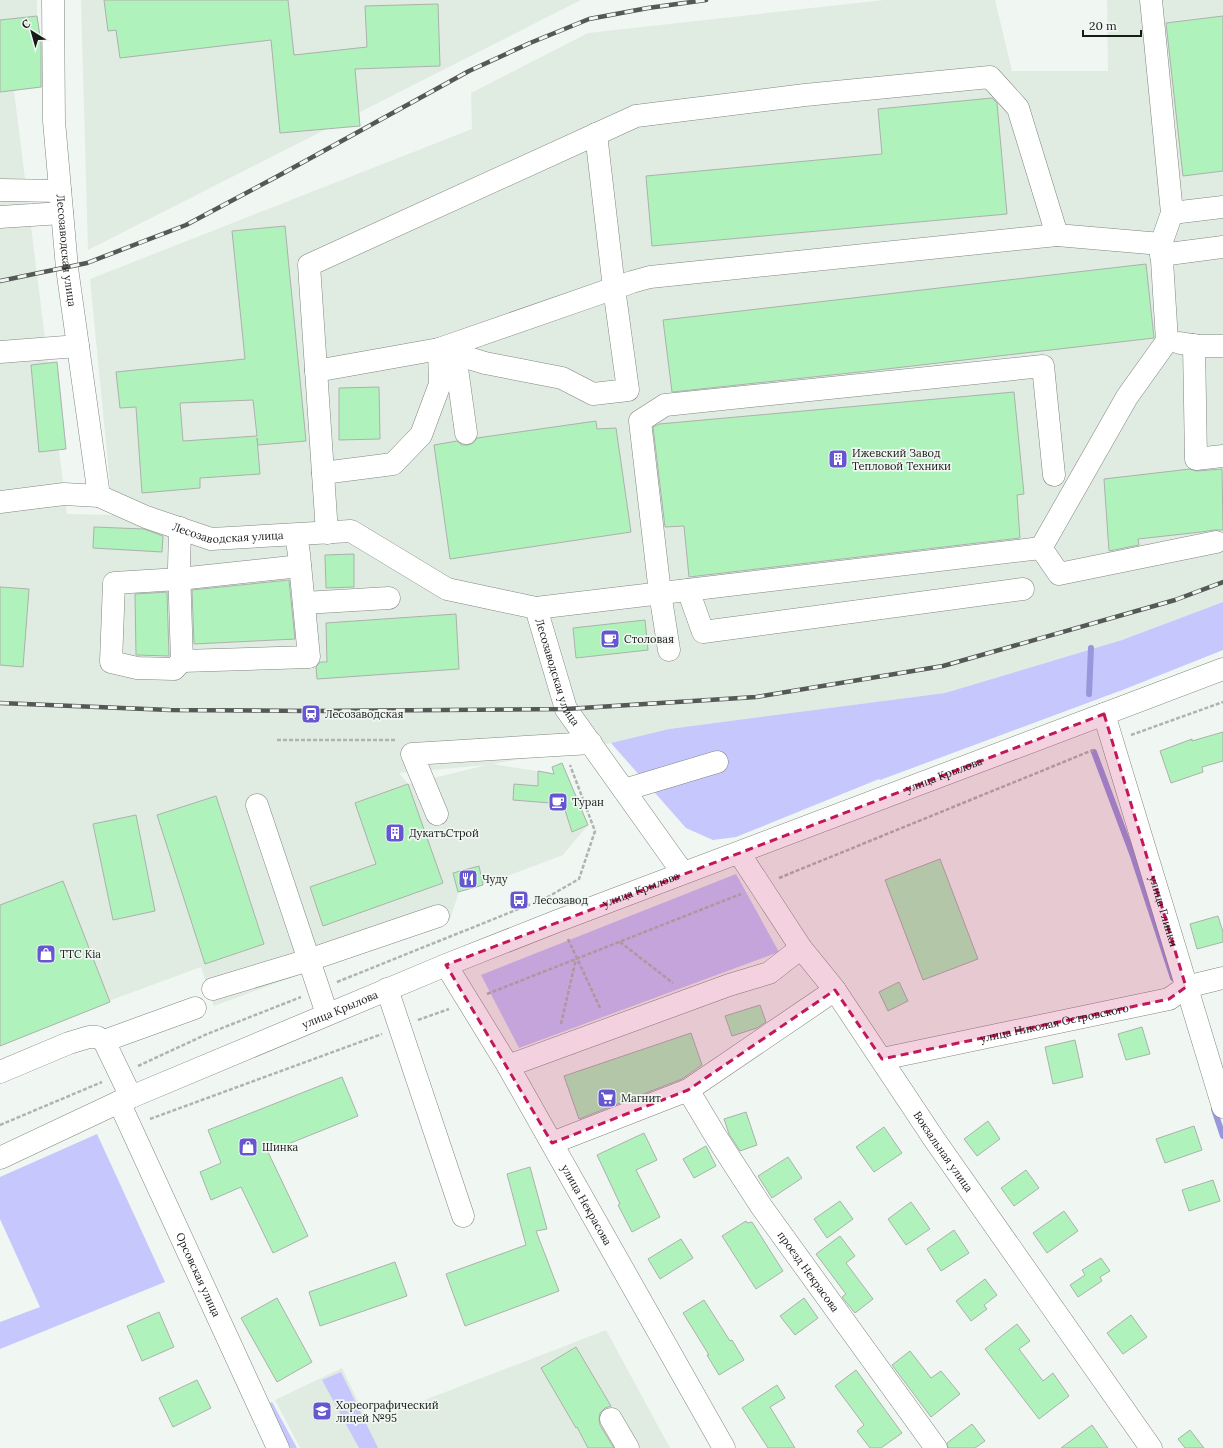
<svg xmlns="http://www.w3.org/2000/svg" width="1223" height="1448" viewBox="0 0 1223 1448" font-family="Lora,serif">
<rect width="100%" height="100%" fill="#f0f6f1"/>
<!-- built -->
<g fill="#e0ece2" fill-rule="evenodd">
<path d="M0 0H37V16L47 87 14 91 67 514 113 515 90 279 472 129 471 93 588 33 884 0H995L1012 71H1108L1107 0H1223V602L1122 640 945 693 669 729 611 743 493 764 568 776 588 825 563 855 510 875 459 892 450 919 214 1006 201 967 0 1041ZM487 765 408 784 399 773Z"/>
<path d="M81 0H581L88 250Z"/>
<path d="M606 1330 670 1448H300L275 1400 342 1368 368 1422Z"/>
</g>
<!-- green -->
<g fill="#c6c7fc">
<path d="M1223 602V650L1125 689 880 780 879 779 736 837 713 840 686 828 611 743 669 729 945 693 1122 640Z"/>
<path d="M736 874 779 952 519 1048 481 975Z"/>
<path d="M97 1134 165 1282 0 1349V1322L40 1307 0 1219V1177Z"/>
<path d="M341 1372 378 1448H359L322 1380Z"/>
<path d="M272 1402 297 1448H290L267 1405Z"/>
</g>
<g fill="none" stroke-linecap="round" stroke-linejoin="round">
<!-- stream -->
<g stroke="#9897db" stroke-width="6">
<path d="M1089 694 1091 648"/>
<path d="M1094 752 1133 856 1173 978"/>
<path d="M1214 1109 1223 1136"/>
</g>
</g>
<!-- building -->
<g fill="#b0f2bb" stroke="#acb1ac" fill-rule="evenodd">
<path d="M104 0H288L294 55 367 47 365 6 438 4 440 66 355 69 360 126 280 133 271 40 120 58 116 30 108 31Z"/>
<path d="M37 16 41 43V87L0 92V20Z"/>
<path d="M1223 16V171L1183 176 1166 23Z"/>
<path d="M992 98 997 103 1007 214 652 246 646 176 882 154 878 109Z"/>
<path d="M285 226 306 441 258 445 257 438 260 474 200 478V488L142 493 136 407 120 408 116 372 245 359 232 231ZM253 400 257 436 183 441 180 403Z"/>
<path d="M1146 264 1154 338 869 371 672 392 663 320Z"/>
<path d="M57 362 66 449 39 452 31 365Z"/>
<path d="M379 387 380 439 339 440V388Z"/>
<path d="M1014 392 1024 494 1017 495 1020 538 689 577 684 526 665 527 653 427 659 424Z"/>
<path d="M596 421 597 429 616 428 631 532 450 559 434 445 457 441 462 445H468L473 443 477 438Z"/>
<path d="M1190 469 1197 471 1222 469 1223 530H1214L1201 532 1138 539 1139 545 1109 551 1104 479Z"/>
<path d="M94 527 144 529 163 536 162 552 93 548Z"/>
<path d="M354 554V587L326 588 325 555Z"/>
<path d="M289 580 295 639 194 644 192 590Z"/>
<path d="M0 587 29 589 23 667 0 665Z"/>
<path d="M167 592 169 656 136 655 135 594Z"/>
<path d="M456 614 459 669 317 679 316 667 320 662H327L326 623Z"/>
<path d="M645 620 648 650 576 658 573 628Z"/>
<path d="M1223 732V761L1202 767 1203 772 1171 783 1160 751 1192 739V741Z"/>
<path d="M562 763 588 825 572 832 563 804 513 800 514 784 538 786V771L554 774 552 767Z"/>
<path d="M408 784 443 883 323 926 310 887 376 864 355 803Z"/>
<path d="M216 796 264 944 205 964 157 815Z"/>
<path d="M136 815 155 911 113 920 93 824Z"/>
<path d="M940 859 978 959 923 980 885 880Z"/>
<path d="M479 866 483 885 458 892 453 873Z"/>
<path d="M63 881 110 1002 0 1046V905Z"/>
<path d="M1218 916 1223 932V942L1197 949 1190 924Z"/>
<path d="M899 982 908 1001 888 1011 879 992Z"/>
<path d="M760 1005 766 1022 757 1028 732 1036 725 1016Z"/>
<path d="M1142 1027 1150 1054 1126 1060 1118 1034Z"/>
<path d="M691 1033 702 1065 682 1079 579 1119 564 1076Z"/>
<path d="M1075 1040 1083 1077 1053 1084 1045 1047Z"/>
<path d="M342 1077 358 1116 268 1152 308 1236 273 1253 241 1187 211 1200 200 1172 221 1163 208 1130Z"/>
<path d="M746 1112 757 1145 740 1151 729 1134 724 1119Z"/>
<path d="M988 1121 1000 1139 977 1156 964 1139Z"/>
<path d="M1194 1126 1202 1150 1165 1163 1156 1139Z"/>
<path d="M884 1127 902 1153 874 1172 856 1147Z"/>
<path d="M644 1133 657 1160 636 1170 660 1217 632 1232 618 1205 620 1204 597 1155Z"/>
<path d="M706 1146 716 1166 694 1178 683 1159Z"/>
<path d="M788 1157 802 1178 772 1198 758 1176Z"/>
<path d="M530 1167 547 1229 536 1231 559 1291 465 1326 446 1274 526 1245 507 1174Z"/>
<path d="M1026 1170 1039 1188 1014 1206 1001 1188Z"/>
<path d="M1213 1180 1220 1201 1189 1211 1182 1190Z"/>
<path d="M840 1201 853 1219 827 1238 814 1219Z"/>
<path d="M911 1202 930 1229 906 1245 888 1219Z"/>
<path d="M1064 1211 1078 1231 1047 1253 1033 1233Z"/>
<path d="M746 1221 747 1223 752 1222 783 1271 756 1289 722 1236Z"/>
<path d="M954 1230 969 1253 941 1271 927 1249Z"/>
<path d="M840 1236 855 1256 846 1263 873 1299 855 1313 842 1297 846 1294 816 1254Z"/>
<path d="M681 1239 693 1258 660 1279 648 1259Z"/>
<path d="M1101 1258 1110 1271 1100 1277 1102 1281 1078 1297 1070 1285 1085 1275 1082 1270Z"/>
<path d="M395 1262 407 1296 320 1326 309 1292Z"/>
<path d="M985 1279 997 1295 984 1305 987 1309 971 1321 956 1301Z"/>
<path d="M277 1298 312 1362 277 1382 241 1318Z"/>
<path d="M804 1298 818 1318 795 1335 780 1316Z"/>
<path d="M704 1300 730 1341 732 1340 744 1360 719 1375 707 1355H709L683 1313Z"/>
<path d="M159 1312 174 1347 142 1361 127 1326Z"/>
<path d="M1131 1315 1147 1337 1123 1354 1107 1333Z"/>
<path d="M1017 1324 1030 1341 1019 1349 1043 1381 1053 1373 1069 1396 1039 1419 985 1349Z"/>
<path d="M576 1347 611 1406 605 1408 600 1413 599 1419 600 1425 614 1448H588L577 1427 576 1428 541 1368Z"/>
<path d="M910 1351 931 1378 941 1371 960 1394 931 1417 892 1365Z"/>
<path d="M856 1370 902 1433 881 1448H870L857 1431 864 1425 835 1386Z"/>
<path d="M197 1380 211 1408 173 1427 159 1398Z"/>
<path d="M777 1385 785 1398 770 1407 795 1448H768L742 1408Z"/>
<path d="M972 1424 985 1441 975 1448H948L947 1443Z"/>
<path d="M1092 1425 1108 1448H1061Z"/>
<path d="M1190 1430 1204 1448H1185L1178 1439Z"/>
</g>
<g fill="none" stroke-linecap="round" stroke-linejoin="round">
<!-- minor casing -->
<g stroke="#808681" stroke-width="23">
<g id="minor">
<path id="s1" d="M53 0 54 121 67 268 99 496 146 517 211 539 351 531 447 589 536 608 566 709 683 873"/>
<path d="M1151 0 1172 213"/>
<path d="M0 190 60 191"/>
<path d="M0 217 62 213"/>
<path d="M1161 244 1172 213 1223 207"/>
<path d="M1161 255 1223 247"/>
<path d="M1180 343 1199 346H1223"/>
<path d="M1194 345 1196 459 1223 456"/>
<path d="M0 352 78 346"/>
<path d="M455 354 466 433"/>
<path d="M316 371 439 349 632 282 650 277 1057 235"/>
<path d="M323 473 393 464 421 435 440 384 439 349 485 363 562 378 593 394 628 390 614 288 596 134"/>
<path d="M0 502 64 494 99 496"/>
<path d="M180 528 179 568 182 661 309 657 299 554 296 535"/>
<path d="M327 533 309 265 636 116 805 95 990 77 1018 108 1057 235 1161 244 1167 341 1127 397 1041 548 536 608"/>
<path d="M1041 548 1059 574 1216 542"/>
<path d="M688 590 703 632 1023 589"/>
<path d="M304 603 389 598"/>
<path d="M669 650 660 593 640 421 665 405 1043 366 1054 475"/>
<path d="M182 661 174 669 137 668 111 662 114 583 179 579 300 566"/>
<path id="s2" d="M1104 714 1223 1107"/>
<path d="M624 790 717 762"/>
<path d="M257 805 327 1014"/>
<path d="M437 814 412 754 591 743"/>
<path id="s3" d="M739 853 801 948 835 990 934 1139 1151 1448"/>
<path id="s4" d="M446 965 508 1066 724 1448"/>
<path d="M213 989 309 960 438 916"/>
<path d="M387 989 463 1216"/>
<path d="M104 1041 195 1008"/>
<path id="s5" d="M882 1059 1169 999 1186 987 1223 978"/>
<path d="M508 1066 729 985 769 973 801 948"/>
<path d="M0 1072 69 1043 89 1037H97L104 1041 131 1097"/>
<path id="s6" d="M688 1090 715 1135 761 1206 936 1448"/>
<path id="s7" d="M119 1102 278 1448"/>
<path d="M552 1143 688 1090 835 990"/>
<path d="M611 1419 628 1448"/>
</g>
</g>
<!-- major casing -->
<g stroke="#808681" stroke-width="23">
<g id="major">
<path id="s8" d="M0 1158 119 1102 446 965 560 920 1223 669"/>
</g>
</g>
<!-- path -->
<g stroke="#afb4b0" stroke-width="2.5" stroke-dasharray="4 2" stroke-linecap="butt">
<path d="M1131 735 1223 702"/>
<path d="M277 740H397"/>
<path d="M779 878 1093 750"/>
<path d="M549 902 546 898 579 879 595 831 570 765"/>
<path d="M568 939 601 1010"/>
<path d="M620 942 673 983"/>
<path d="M337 982 546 898"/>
<path d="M487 994 741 894"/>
<path d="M418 1020 449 1009"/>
<path d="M561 1024 576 959"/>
<path d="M138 1066 207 1034 301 997"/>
<path d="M150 1119 382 1034"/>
<path d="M0 1125 102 1082"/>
</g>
<!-- minor -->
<use href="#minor" stroke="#fff" stroke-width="22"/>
<!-- major -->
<use href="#major" stroke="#fff" stroke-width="22"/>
<!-- rail casing -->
<g stroke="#555855" stroke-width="4.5">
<g id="rail">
<path d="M0 281 87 263 186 225 278 176 469 71 530 43 589 19 648 8 706 0"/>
<path d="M0 703 170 710 311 711 566 709 756 697 943 666 1175 600 1223 582"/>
</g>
</g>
<!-- rail -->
<use href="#rail" stroke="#f0f6f1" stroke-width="3" stroke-dasharray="9" stroke-linecap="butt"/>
</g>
<!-- marked area -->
<path fill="#c2185b" fill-opacity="0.2" stroke="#c2185b" stroke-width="3" stroke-dasharray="8 5" stroke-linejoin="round" d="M1104 714 1186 987 1169 999 882 1059 835 990 688 1090 552 1143 446 965Z"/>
<!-- icons -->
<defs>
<g id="building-square" transform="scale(1)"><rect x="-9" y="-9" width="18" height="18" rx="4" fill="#6657d0" stroke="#f0f6f1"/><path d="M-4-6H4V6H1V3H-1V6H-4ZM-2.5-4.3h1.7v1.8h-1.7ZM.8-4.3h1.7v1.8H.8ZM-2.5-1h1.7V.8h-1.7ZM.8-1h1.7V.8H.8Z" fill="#fff"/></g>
<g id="cafe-square" transform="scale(1)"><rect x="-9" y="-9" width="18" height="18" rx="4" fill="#6657d0" stroke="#f0f6f1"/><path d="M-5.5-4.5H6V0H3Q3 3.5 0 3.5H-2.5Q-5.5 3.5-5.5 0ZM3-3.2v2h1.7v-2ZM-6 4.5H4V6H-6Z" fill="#fff"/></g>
<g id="station-square" transform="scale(1)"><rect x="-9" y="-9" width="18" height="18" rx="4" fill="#6657d0" stroke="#f0f6f1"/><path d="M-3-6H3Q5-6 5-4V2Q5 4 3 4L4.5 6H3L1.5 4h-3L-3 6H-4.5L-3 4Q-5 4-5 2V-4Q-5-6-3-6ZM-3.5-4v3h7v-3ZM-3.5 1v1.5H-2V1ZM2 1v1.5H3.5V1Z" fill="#fff"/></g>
<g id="restaurant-square" transform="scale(1)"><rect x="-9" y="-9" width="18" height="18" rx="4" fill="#6657d0" stroke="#f0f6f1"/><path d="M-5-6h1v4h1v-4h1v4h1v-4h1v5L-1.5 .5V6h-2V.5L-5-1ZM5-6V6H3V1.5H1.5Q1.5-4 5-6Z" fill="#fff"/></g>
<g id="bus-square" transform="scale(1)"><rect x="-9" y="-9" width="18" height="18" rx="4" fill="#6657d0" stroke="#f0f6f1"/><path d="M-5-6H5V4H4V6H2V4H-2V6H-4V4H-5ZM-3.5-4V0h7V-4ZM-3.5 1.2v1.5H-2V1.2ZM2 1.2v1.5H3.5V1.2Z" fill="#fff"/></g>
<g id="shop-square" transform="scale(1)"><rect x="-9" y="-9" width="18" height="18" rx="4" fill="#6657d0" stroke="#f0f6f1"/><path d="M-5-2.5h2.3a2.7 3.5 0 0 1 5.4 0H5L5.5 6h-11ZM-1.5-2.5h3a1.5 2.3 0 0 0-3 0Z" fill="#fff"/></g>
<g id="supermarket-square" transform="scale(1)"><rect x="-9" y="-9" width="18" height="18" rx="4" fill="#6657d0" stroke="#f0f6f1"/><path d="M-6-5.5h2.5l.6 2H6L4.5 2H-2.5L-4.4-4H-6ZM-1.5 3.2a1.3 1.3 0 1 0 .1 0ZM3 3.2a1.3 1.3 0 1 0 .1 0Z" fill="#fff"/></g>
<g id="school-square" transform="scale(1)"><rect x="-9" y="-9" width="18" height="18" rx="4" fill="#6657d0" stroke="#f0f6f1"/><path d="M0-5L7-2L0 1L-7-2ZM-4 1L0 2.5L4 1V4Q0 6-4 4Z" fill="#fff"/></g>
</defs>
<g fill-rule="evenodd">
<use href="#building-square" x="838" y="459"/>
<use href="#cafe-square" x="610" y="639"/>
<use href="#station-square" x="311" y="714"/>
<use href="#cafe-square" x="558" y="802"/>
<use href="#building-square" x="395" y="833"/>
<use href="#restaurant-square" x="468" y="879"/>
<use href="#bus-square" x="519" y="900"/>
<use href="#shop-square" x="46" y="954"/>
<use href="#supermarket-square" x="607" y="1098"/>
<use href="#shop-square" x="248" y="1147"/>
<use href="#school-square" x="322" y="1411"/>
</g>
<g text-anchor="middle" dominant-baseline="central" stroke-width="3.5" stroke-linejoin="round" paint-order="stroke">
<!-- street labels -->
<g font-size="11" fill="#191b19" stroke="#f0f6f1">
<text stroke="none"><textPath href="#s1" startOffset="251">Лесозаводская улица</textPath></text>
<text stroke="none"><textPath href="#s1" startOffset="635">Лесозаводская улица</textPath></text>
<text stroke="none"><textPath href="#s1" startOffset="1030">Лесозаводская улица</textPath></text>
<text stroke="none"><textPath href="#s8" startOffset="1019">улица Крылова</textPath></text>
<text stroke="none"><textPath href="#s8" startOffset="695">улица Крылова</textPath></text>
<text stroke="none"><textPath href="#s2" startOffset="206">улица Глинки</textPath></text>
<text stroke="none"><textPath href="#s8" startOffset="371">улица Крылова</textPath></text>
<text stroke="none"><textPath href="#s5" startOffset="176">улица Николая Островского</textPath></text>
<text stroke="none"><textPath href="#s3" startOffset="362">Вокзальная улица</textPath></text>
<text stroke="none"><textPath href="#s4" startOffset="278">улица Некрасова</textPath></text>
<text stroke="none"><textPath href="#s6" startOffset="218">проезд Некрасова</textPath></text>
<text stroke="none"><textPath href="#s7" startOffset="190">Орсовская улица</textPath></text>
</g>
<!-- poi labels -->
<g font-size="11" fill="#191b19" stroke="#f0f6f1" text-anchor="start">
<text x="852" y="453">Ижевский Завод<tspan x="852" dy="13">Тепловой Техники</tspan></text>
<text x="624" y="639">Столовая</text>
<text x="325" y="714">Лесозаводская</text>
<text x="572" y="802">Туран</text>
<text x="409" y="833">ДукатъСтрой</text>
<text x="482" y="879">Чуду</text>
<text x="533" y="900">Лесозавод</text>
<text x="60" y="954">ТТС Kia</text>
<text x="621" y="1098">Магнит</text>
<text x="262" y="1147">Шинка</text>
<text x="336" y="1405">Хореографический<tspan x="336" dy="13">лицей №95</tspan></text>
</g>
</g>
<!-- north arrow -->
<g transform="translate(32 32) rotate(323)" stroke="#f0f6f1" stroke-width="3" paint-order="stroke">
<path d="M0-3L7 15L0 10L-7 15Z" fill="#191b19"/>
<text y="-6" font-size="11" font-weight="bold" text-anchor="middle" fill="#191b19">С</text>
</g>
<!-- scale -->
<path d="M1083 30v6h58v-6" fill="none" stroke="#191b19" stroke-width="2"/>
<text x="1089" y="30" font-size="12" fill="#191b19" stroke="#f0f6f1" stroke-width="3" paint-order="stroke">20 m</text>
</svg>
